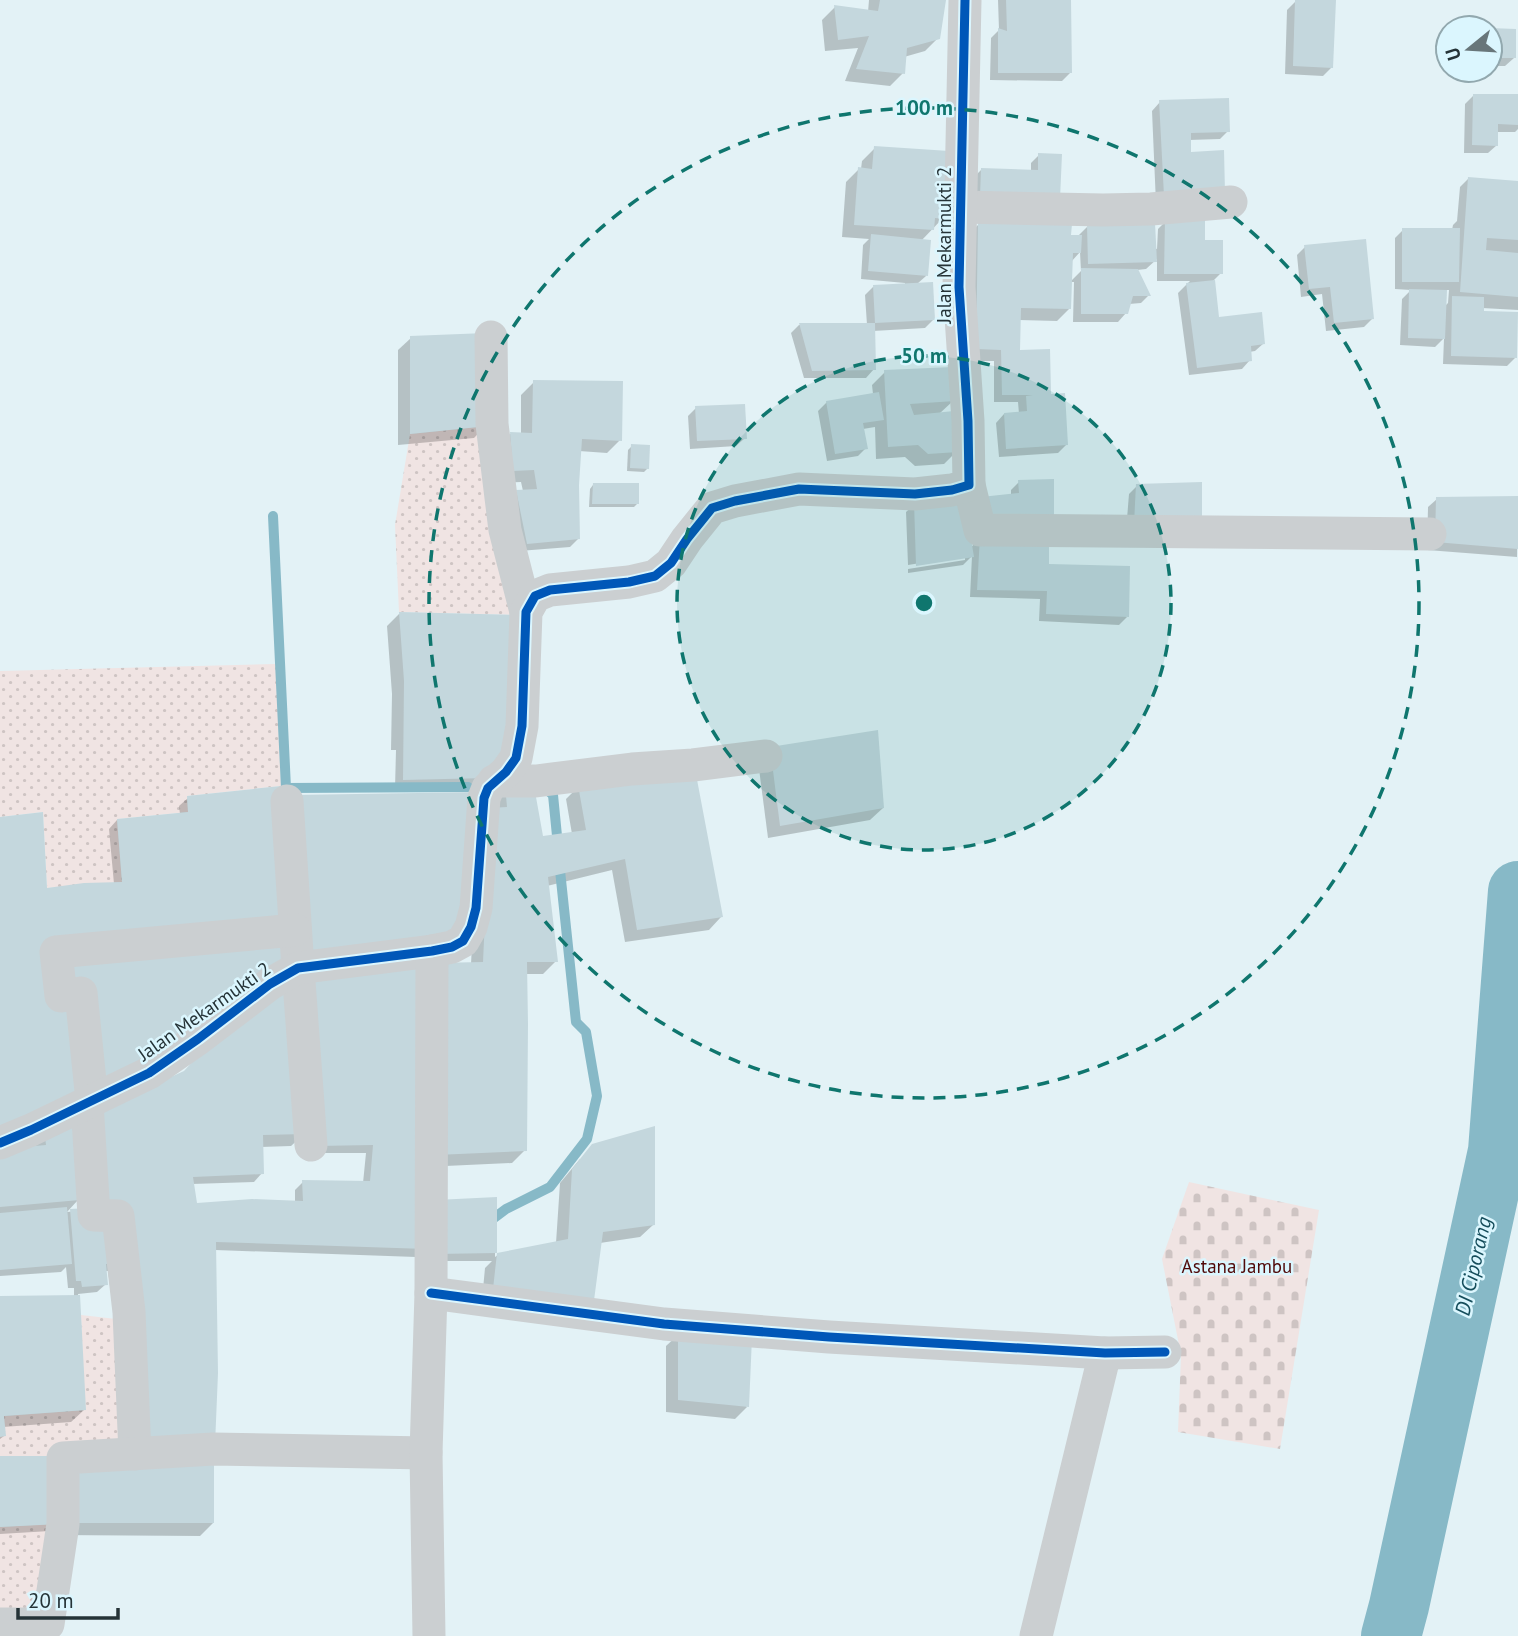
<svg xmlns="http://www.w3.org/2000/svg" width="1518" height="1636" viewBox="0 0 1518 1636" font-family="'PT Sans',sans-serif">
<defs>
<pattern id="grass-dots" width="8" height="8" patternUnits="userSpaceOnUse" patternTransform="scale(1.75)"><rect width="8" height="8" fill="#f0e4e3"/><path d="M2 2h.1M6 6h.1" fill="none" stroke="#cec4c3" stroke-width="1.8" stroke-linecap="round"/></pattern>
<pattern id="cemetery-stones" width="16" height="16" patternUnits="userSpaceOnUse" patternTransform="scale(1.75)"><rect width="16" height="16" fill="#f0e4e3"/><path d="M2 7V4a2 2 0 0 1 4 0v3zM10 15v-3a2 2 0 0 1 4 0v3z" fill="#cec4c3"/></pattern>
</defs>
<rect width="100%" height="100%" fill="#e3f2f6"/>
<!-- grass -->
<g fill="url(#grass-dots)">
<path d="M488 426 519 615 399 612 395 525 410 434Z"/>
<path d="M276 664 281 786 187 796 188 812 117 819 122 882 47 888 43 812 0 817V671Z"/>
<path d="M81 1315 125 1320 132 1451 57 1456H0V1437L4 1416 85 1410Z"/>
<path d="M67 1523 52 1625 0 1636V1527Z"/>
</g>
<!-- cemetery -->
<path fill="url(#cemetery-stones)" d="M1189 1182 1319 1210 1280 1449 1178 1432 1181 1355 1162 1259Z"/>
<!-- shadow -->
<g fill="#0003" fill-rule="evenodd">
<path d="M869 0H944L938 38 925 51 904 57 903 73 890 86 845 81 858 48 825 51 822 20 835 7 868 12Z"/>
<path d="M998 0H1069L1071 72 1062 81 990 80 991 38 999 30Z"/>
<path d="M1306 0H1335L1332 67 1323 76 1285 74 1287 10 1296 1Z"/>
<path d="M1490 30 1514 58 1505 66H1490Z"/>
<path d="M1473 96H1518V129L1515 132H1497V145L1488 153H1464L1465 104Z"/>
<path d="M1160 102 1228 131 1220 139 1189 140V154L1156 204 1152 111Z"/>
<path d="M875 148 943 218 921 241 926 276 917 284 933 320 925 328 873 331 874 369 866 378H804L791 333 799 325H867L865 295 873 287 905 285V283L861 279 863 245 869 239 842 237 846 182 859 169H861L862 161Z"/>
<path d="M1039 155 1058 199 973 204V178L982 169 1031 171V163Z"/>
<path d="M1468 179 1518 183V310L1482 308V312L1515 358 1507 366 1443 364 1444 338 1435 347 1400 345 1402 299 1411 290 1395 289V238L1403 230H1452L1453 225 1457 221 1460 187ZM1445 290H1449L1448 303 1444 307Z"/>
<path d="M1166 221 1203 242 1221 273 1213 281 1218 319 1264 343 1255 351 1249 352 1250 360 1242 369 1189 375 1178 293 1190 281H1157V259L1146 269 1137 270 1149 295 1141 303 1129 304 1126 313 1118 322H1073L1074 282H1070L1081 271 1080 252 1071 262 1070 308 1057 321 1019 320 1018 351 1049 396 1067 444 1058 453 999 457 996 423 1004 414H1019L1018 402H994V361H964L966 237 979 224 1070 237 1079 235 1087 227 1157 249 1158 229Z"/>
<path d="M1305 247 1372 319 1364 327 1326 331 1322 294 1301 297 1297 255Z"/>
<path d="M411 338 486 425 474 438 398 445V350Z"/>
<path d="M885 372 953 401 939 414 957 451 944 464 915 466 905 457 876 459 875 427 863 429 866 448 858 456 827 461 818 411 827 402 873 394 872 385Z"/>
<path d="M534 382 620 440 607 453 579 451 578 539 570 547 519 551 508 500 523 491 521 482 500 483 498 447 510 434H521V395Z"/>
<path d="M696 408 745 438 736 446 690 449 688 416Z"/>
<path d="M632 446 648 468 644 472 627 471 628 450Z"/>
<path d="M1019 482 1053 525 1011 496V490Z"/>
<path d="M1201 484 1126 531 1129 494 1137 486Z"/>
<path d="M593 485 638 503 634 507H589L590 489Z"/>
<path d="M1518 497 1517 557 1427 550 1428 507 1437 499Z"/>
<path d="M915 504 970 548 981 538 1047 566 1127 617 1119 625 1039 621 1040 599 970 597 972 556 963 565 908 573V569L965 560V556L908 565 906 512Z"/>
<path d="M399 614 517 617 478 786 395 788 396 750H391L392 694 387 626Z"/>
<path d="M758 761 883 808 870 820 768 838Z"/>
<path d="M579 786 721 917 709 930 625 942 612 870 547 886 556 961 543 974H525V1150L512 1163 424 1167 416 1257 215 1250 213 1523 200 1536 55 1535 50 1531 0 1534V1458L127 1460 124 1391 108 1271H105L106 1284 97 1292 78 1294 84 1410 71 1422 3 1427 4 1436 0 1439V1298L74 1297V1288H68L66 1267 61 1272 0 1276V1150L45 1132 78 1200 67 1212 87 1210 82 1127 304 1134 291 1146 261 1147 262 1173 254 1182 192 1184 196 1205 295 1202V1190L303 1182 363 1183 366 1153H309L471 964 477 849 498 795 506 787 538 839 572 834 566 799Z"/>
<path d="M280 788 83 1100 0 819 46 890 114 884 109 829 117 820 180 814 179 806 188 798Z"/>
<path d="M580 1159 653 1225 640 1237 600 1243 481 1310 485 1268 492 1261H428L495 1199V1257L498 1255 556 1243 560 1183Z"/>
<path d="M679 1334 747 1407 735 1419 666 1412V1346Z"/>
</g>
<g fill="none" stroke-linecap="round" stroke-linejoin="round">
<!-- stream -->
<g stroke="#87b9c7" stroke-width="10">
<path d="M273 516 286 788 468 787"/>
<path d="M545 788 553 795 558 846"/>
<path d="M486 1224 506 1209 550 1187 587 1139 597 1096 586 1032 576 1022 559 861"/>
</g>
<!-- river -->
<path stroke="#87b9c7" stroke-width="60" d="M1391 1636 1399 1606 1498 1151 1518 891"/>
</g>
<!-- building -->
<g fill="#c4d7dd">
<path d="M880 0H946L940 39 907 48 905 74 856 69 869 36 838 40 834 5 878 11Z"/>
<path d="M1006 0H1071L1072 73H998V28L1007 31Z"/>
<path d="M1295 0H1336L1333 68 1293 66Z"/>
<path d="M1490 28 1516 29V58H1490Z"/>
<path d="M1473 94H1518V125L1498 124V146L1472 145Z"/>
<path d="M1229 98 1230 132 1191 133V152L1224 150 1225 193 1164 196 1159 100Z"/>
<path d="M874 146 949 151 945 219 935 218 934 230 854 225 858 167 872 169Z"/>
<path d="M1038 153 1062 154 1060 199 980 197 981 168 1038 170Z"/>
<path d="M1468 177 1518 181V240L1487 238 1486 250 1518 253V297L1460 292Z"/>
<path d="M1165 219 1205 220V240H1223V274H1164Z"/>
<path d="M978 222 1072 224 1071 235H1082L1081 253H1073L1071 309 1021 308 1020 350 1050 349 1051 394 1065 393 1068 445 1006 449 1004 413 1027 411 1026 396 1033 395H1002L1001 350 976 349Z"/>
<path d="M1155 223 1157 262 1088 264 1087 225Z"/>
<path d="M1402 228H1460L1459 282H1402Z"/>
<path d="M871 234 931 240 928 276 868 271Z"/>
<path d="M1366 239 1374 319 1334 323 1330 287 1309 289 1304 245Z"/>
<path d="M1081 268 1138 269 1151 296H1133L1128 314H1081Z"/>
<path d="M1215 280 1219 317 1262 312 1265 344 1251 346 1252 361 1197 368 1186 283Z"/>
<path d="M933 282 935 320 875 323 873 285Z"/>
<path d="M1409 289 1447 290 1445 339 1408 338Z"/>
<path d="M1452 296 1484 297V311L1518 312 1517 358 1451 356Z"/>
<path d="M799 323H875L876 370 812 371Z"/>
<path d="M486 333 488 426 410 434V336Z"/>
<path d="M953 367 955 401 910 404 914 415 954 411 958 452 928 454 918 445 888 447 884 370Z"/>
<path d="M533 380 623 381 622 441 582 439 579 485 580 539 527 544 516 490 537 489 534 470 513 471 510 432 532 433Z"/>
<path d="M879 392 884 420 863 423 868 449 835 454 826 401Z"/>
<path d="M745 404 747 439 697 441 695 406Z"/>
<path d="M631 444 650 445 649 469 630 468Z"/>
<path d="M1054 479V526L985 525 981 497 1019 493 1018 480Z"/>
<path d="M1202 482V526L1134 524 1136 484Z"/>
<path d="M593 483H639V504H592Z"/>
<path d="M964 495 974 557 916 566 914 502Z"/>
<path d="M1518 496V549L1435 542 1436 497Z"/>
<path d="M980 536 1049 537V564L1130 566 1129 617 1046 614 1047 591 977 590Z"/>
<path d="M399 612 519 615 511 732 488 778 403 780 404 681Z"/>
<path d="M878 730 884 808 780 826 770 747Z"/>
<path d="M695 769 723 917 637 930 625 859 548 877 558 962H527L528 1024 527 1151 436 1155 434 963 483 962 490 808 507 807 505 785 534 786 543 836 586 830 578 785Z"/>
<path d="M281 786V836L289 963 96 1089 77 997 85 1096 0 1136V817L43 812 47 888 84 883 122 882 117 819 188 812 187 796Z"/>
<path d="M479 792 461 926 445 942 304 957 295 795Z"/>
<path d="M427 958 426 1249 216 1242 218 1373 215 1445 139 1449 101 1208 94 1112 184 1071 217 1035 290 980 305 1134 263 1135 264 1174 193 1177 197 1203 252 1199 303 1201 302 1180 370 1181 373 1145 317 1146 303 981Z"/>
<path d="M655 1126V1225L603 1232 593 1308 492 1298 497 1253 568 1239 572 1169 592 1144Z"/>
<path d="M74 1127 80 1200 0 1207V1149L46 1145 44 1130Z"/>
<path d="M497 1197V1253L436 1254V1200Z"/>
<path d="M67 1207 72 1264 0 1270V1213Z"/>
<path d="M88 1208 114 1218 118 1263 106 1264 108 1285 82 1287 81 1281H76L70 1209Z"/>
<path d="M80 1295 86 1410 4 1416 6 1436 0 1437V1296Z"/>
<path d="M678 1332 752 1337 749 1407 678 1400Z"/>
<path d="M214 1453V1523H67V1462Z"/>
<path d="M0 1456H57L60 1524 0 1527Z"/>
</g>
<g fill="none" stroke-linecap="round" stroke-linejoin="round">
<!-- minor -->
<g stroke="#cbcfd1" stroke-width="33">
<path d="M960 207 1103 210 1151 209 1231 202"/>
<path d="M491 337 492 424 505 530 526 612"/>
<path d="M969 485 980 530 1430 534"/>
<path d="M494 781H536L632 769 693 765 766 756"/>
<path d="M287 801 298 968 311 1145"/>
<path d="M92 1101 81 993 61 996 56 952 295 930"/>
<path d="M87 1103 94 1215 118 1216 129 1312 135 1454"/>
<path d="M0 1143 31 1130 149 1073 198 1039 270 984 298 968 432 951 452 947 463 941 471 927 476 908 484 798 488 788 506 772 516 758 522 726 526 612 535 596 550 590 629 582 655 576 671 563 687 539 712 508 735 501 799 489 915 494 952 490 969 485 968 421 959 287 965 0"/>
<path d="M431 1293 664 1324 829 1337 1105 1353 1165 1352"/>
<path d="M0 1624H48L63 1524V1458L213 1449 426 1453"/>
<path d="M429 1636 426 1453 431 1293 432 951"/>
<path d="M1036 1636 1105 1353"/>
</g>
<!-- cycleway casing -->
<g stroke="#dbf6fe" stroke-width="13">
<g id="cycleway">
<path d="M0 1143 31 1130 149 1073 198 1039 270 984 298 968 432 951 452 947 463 941 471 927 476 908 484 798 488 788 506 772 516 758 522 726 526 612 535 596 550 590 629 582 655 576 671 563 687 539 712 508 735 501 799 489 915 494 952 490 969 485 968 421 959 287 965 0"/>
<path d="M431 1293 664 1324 829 1337 1105 1353 1165 1352"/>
</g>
</g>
<!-- cycleway -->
<use href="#cycleway" stroke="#0057b8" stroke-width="9"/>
</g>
<!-- distance rings -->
<circle cx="924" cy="603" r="247" fill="#0f766e" fill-opacity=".12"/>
<g fill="none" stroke="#0f766e" stroke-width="3.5" stroke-dasharray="12 9">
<circle cx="924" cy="603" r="247"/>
<circle cx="924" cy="603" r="495"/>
</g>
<g text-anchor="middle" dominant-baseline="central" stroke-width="5" stroke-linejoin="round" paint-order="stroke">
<!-- street labels -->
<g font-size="19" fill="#253337" stroke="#dbf6fe">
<text transform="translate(944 245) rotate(-90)">Jalan Mekarmukti 2</text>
<text transform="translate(204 1011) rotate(-35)">Jalan Mekarmukti 2</text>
</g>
<!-- park labels -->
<g font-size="19" fill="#500909" stroke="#dbf6fe">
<text x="1237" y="1266">Astana Jambu</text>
</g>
<!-- water labels -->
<g font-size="21" font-style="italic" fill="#154d5b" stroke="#dbf6fe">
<text transform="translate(1473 1266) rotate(-77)">DI Ciporang</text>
</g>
</g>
<circle cx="924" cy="603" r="10" fill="#0f766e" stroke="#dbf6fe" stroke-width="3.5"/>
<g font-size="21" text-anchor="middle" font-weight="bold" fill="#0f766e" stroke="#dbf6fe" stroke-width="5" stroke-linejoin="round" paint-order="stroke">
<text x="924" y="115">100 m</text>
<text x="924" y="363">50 m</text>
</g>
<!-- north arrow -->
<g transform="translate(1469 49) rotate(252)"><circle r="33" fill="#dbf6fe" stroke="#92a8ae" stroke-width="2"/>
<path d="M0-5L12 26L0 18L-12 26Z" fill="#68767a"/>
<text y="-10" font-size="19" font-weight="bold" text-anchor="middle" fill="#253337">U</text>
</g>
<!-- scale -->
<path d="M18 1608v10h100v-10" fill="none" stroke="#253337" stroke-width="3.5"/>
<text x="28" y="1608" font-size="21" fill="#253337" stroke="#dbf6fe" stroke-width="5" paint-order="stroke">20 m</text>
</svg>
